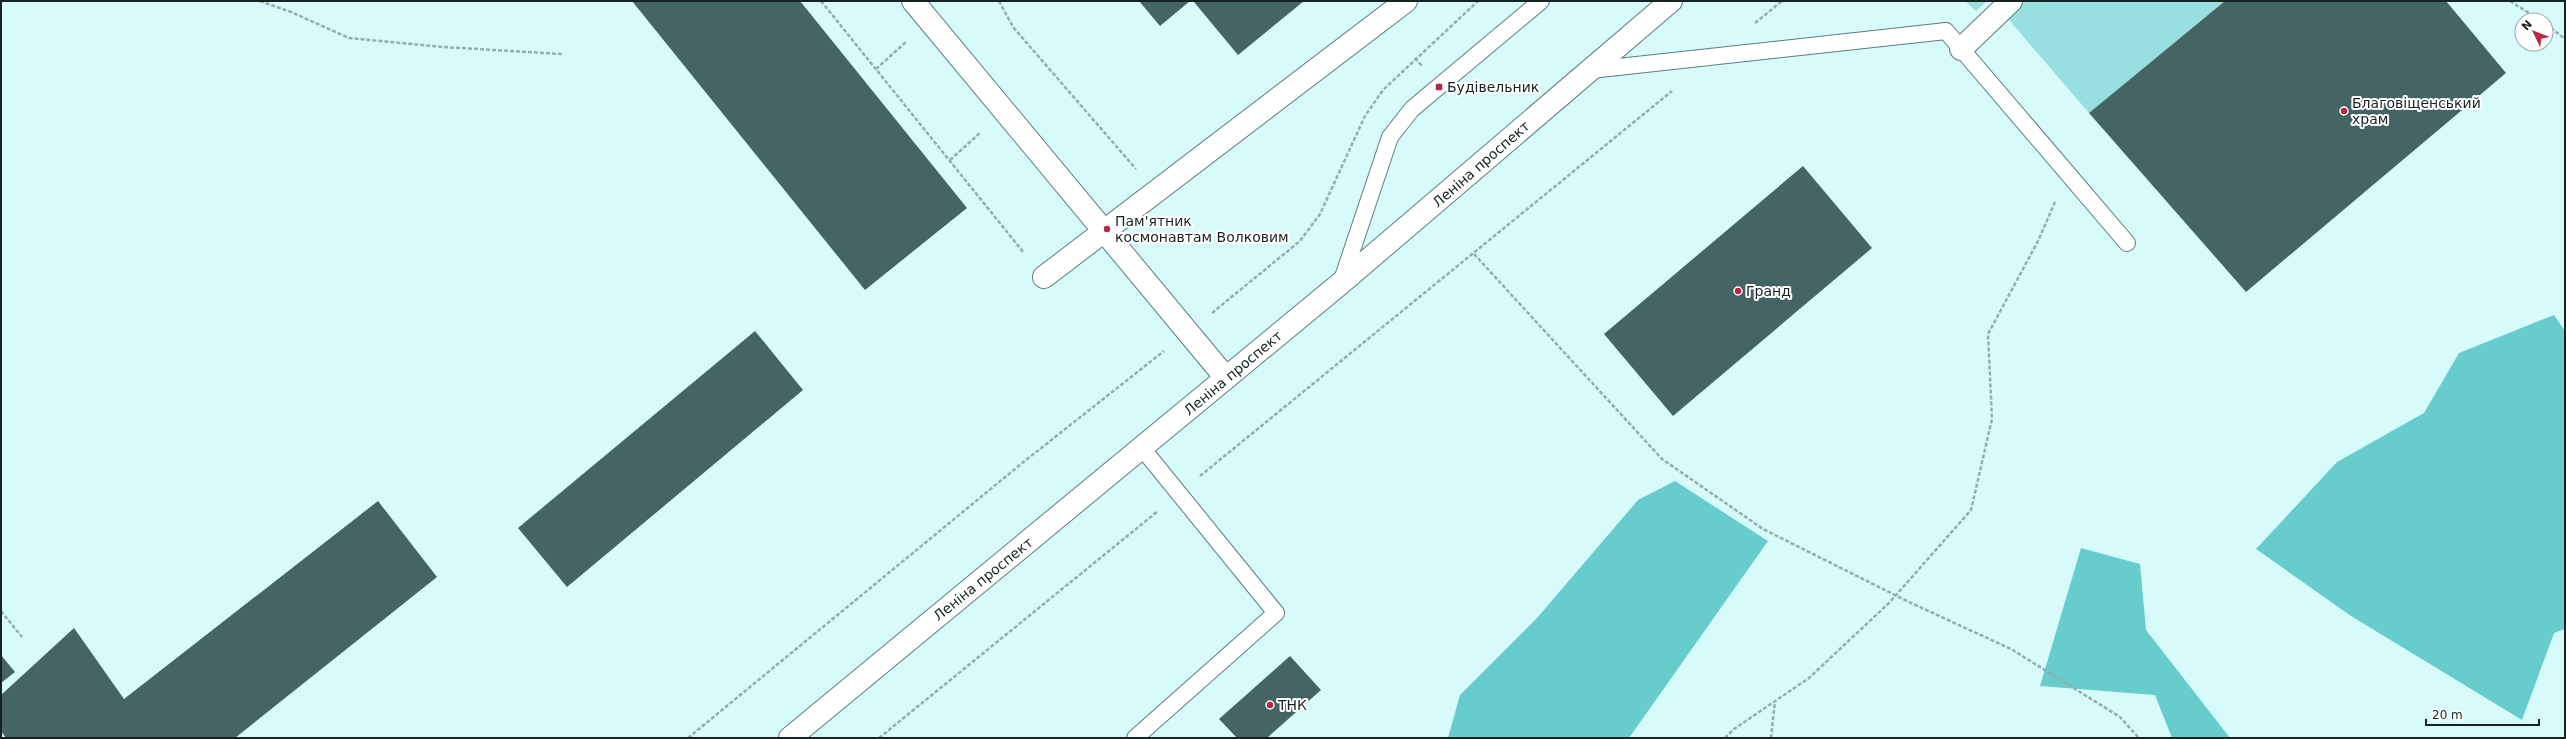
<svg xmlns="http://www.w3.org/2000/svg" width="2566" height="739" viewBox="0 0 2566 739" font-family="'DejaVu Sans',sans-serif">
<rect width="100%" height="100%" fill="#d7fafa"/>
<!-- green -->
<g fill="#98dfdf">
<path d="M1965 1H1987L1976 11Z"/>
<path d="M2015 1H2225L2089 113 2003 13Z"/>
</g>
<!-- forest -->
<g fill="#67cccc">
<path d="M2554 315 2565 331V629L2554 633 2522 720 2351 616 2256 549 2337 462 2424 413 2459 353Z"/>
<path d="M1675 481 1768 541 1629 738H1448L1460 695 1537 618 1638 500Z"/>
<path d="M2081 548 2140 564 2146 630 2230 738H2172L2155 695 2040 686Z"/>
</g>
<!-- building -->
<g fill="#456464">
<path d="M632 1H800L967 208 865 290Z"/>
<path d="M1139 1H1190L1160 26Z"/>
<path d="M1196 1H1304L1238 55 1194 2Z"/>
<path d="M2225 1H2446L2506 73 2246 292 2089 113Z"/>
<path d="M1803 166 1872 248 1673 416 1604 334Z"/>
<path d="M755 331 803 390 567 587 518 528Z"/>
<path d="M378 501 437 577 235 738H6L1 731V695L74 628 124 699Z"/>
<path d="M1 655 15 672 1 683Z"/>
<path d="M1290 656 1321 690 1267 738H1237L1219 719Z"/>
</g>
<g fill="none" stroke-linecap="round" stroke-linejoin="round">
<!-- lane casing -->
<g stroke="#5d7d7d" stroke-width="18">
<g id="lane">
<path d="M1591 70 1946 31 2127 243"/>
<path d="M1341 283 1390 137 1412 109 1541 1"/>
<path d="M1135 738 1276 613 1142 448"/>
</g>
</g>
<!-- street casing -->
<g stroke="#5d7d7d" stroke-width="24">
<g id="street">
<path d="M913 1 1226 378"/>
<path d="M1961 49 2011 1"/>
<path d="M1044 277 1406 1"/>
</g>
</g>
<!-- secondary casing -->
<g stroke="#5d7d7d" stroke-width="24">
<path id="secondary" d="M790 738 1341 283 1671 1"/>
</g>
<!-- path -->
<g stroke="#93aeae" stroke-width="2.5" stroke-dasharray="4 2" stroke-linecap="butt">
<path d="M260 1 291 12 349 38 443 47 562 54"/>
<path d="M821 1 1024 253"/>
<path d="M999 1 1013 27 1136 169"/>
<path d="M2510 1 2540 20"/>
<path d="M1755 23 1782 1"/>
<path d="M2546 24 2565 39"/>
<path d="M1415 58 1422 66"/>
<path d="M876 69 907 41"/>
<path d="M950 160 981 132"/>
<path d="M1474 254 1662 459 1763 529 1911 603 2011 649 2120 717 2139 738"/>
<path d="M1212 313 1300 241 1320 214 1365 116 1383 90 1478 1"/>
<path d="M1200 476 1672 91"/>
<path d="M1 611 22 637"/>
<path d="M688 738 1021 464 1164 351"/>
<path d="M879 738 1158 511"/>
<path d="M1725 738 1734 729 1809 678 1889 603 1971 510 1992 419 1988 334 2038 241 2055 202"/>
<path d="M1771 738 1775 701"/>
</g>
<!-- lane -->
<use href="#lane" stroke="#fff" stroke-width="16"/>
<!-- street -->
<use href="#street" stroke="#fff" stroke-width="22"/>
<!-- secondary -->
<use href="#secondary" stroke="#fff" stroke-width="22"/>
</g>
<!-- markers -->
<g fill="#b92744" stroke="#fff" stroke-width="1.5">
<rect x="1435" y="83" width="8" height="8" rx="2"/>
<circle cx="2344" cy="111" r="4"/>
<circle cx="1107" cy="229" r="4"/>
<circle cx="1738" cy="291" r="4"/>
<circle cx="1270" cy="705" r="4"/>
</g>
<g text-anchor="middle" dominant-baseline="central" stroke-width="4" stroke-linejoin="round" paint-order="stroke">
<!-- poi labels -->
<g font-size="14" fill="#162323" stroke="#fff" text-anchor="start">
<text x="1447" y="87">Будівельник</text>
<text x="2352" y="103">Благовіщенський<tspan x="2352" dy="16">храм</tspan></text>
<text x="1115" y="221">Пам'ятник<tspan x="1115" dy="16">космонавтам Волковим</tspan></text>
<text x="1746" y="291">Гранд</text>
<text x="1278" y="705">ТНК</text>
</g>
<!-- street labels -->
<g font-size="14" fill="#162323" stroke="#fff">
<text transform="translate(1481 164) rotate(-41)">Леніна проспект</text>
<text transform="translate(1233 373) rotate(-40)">Леніна проспект</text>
<text transform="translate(983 579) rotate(-39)">Леніна проспект</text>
</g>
</g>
<!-- border -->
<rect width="2566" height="739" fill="none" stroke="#162323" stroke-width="4"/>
<!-- north arrow -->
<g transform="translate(2534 32) rotate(313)"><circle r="19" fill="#ffffff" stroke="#a2a7a7"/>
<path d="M0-3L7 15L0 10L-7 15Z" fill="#b92744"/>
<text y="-6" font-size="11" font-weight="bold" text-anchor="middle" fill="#162323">N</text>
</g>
<!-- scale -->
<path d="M2426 719v6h113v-6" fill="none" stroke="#162323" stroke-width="2"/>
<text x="2432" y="719" font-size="12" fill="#162323" stroke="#ffffff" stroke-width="3" paint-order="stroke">20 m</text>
</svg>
